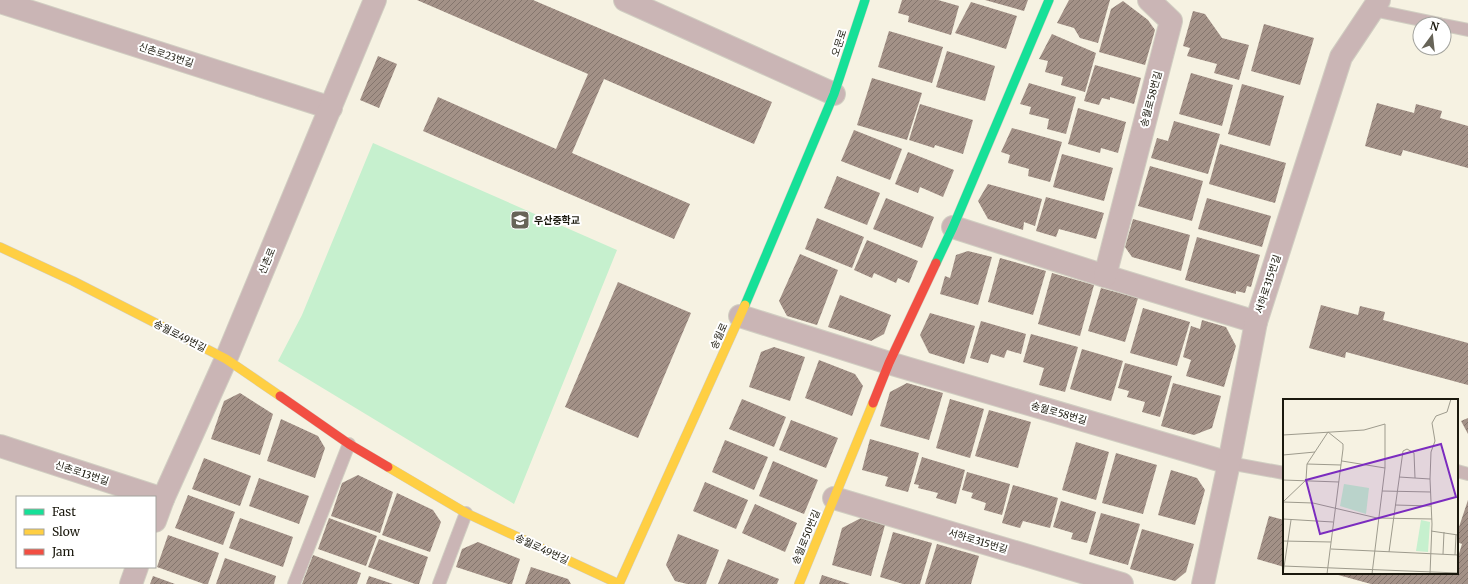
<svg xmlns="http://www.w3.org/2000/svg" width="1468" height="584" viewBox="0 0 1468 584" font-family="Merriweather,'Noto Sans KR',serif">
<defs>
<pattern id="building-hatch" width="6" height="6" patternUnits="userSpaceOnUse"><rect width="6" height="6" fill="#a39187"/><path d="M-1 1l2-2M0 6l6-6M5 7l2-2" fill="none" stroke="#84756d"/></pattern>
</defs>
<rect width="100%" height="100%" fill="#f6f2e2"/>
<!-- park -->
<path fill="#c6f0ce" d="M373 143 617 250 514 504 278 361 302 315Z"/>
<!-- building -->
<g fill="url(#building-hatch)">
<path d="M417 0H533L772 102 754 144 604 79 572 153 690 204 674 239 423 131 438 97 556 149 588 74Z"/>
<path d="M902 0H938L959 6 951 35 908 22 909 16 898 13Z"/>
<path d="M985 0H1028L1024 11Z"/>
<path d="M1069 0H1110L1098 43 1080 38 1074 28 1057 23Z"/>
<path d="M1123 1 1148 20 1155 30 1145 65 1099 52 1111 9Z"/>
<path d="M971 2 1017 16 1006 49 955 33Z"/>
<path d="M1193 11 1205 14 1222 38 1249 45 1239 80 1214 73 1217 64 1187 56 1190 48 1183 46Z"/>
<path d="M1264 24 1314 38 1300 85 1251 71Z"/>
<path d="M889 31 943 47 932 83 878 67Z"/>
<path d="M1052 34 1096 53 1085 92 1061 85 1063 77 1045 72 1048 61 1039 59Z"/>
<path d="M947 51 995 66 985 101 936 87Z"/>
<path d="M378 56 397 64 379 108 360 100Z"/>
<path d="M1095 65 1141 78 1134 104 1110 97V100L1102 98 1099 105 1084 101Z"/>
<path d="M1191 73 1233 85 1222 126 1179 114Z"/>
<path d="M872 78 922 93 907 140 857 125Z"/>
<path d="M1029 83 1076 97 1066 134 1047 129 1049 119 1029 114 1031 107 1020 104Z"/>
<path d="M1242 84 1284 96 1270 146 1228 134Z"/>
<path d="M1377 103 1414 113 1416 104 1442 111 1440 118 1468 126V168L1403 150 1401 156 1365 146Z"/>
<path d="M920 104 973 120 963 154 935 145 934 148 909 140Z"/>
<path d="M1078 108 1126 122 1118 153 1101 148 1100 153 1068 144Z"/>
<path d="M1174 121 1220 134 1208 174 1151 158 1157 138 1168 141Z"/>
<path d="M1012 128 1062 142 1050 182 1028 176 1029 169 1008 163 1010 155 1001 152Z"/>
<path d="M854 130 902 149 890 180 841 161Z"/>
<path d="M1220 144 1286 163 1275 203 1209 184Z"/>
<path d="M908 152 954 170 943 197 920 187 918 193 895 184Z"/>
<path d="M1062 154 1113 168 1104 201 1053 187Z"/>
<path d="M1150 166 1203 181 1192 221 1138 206Z"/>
<path d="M837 176 880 193 867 225 824 208Z"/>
<path d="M988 184 1042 199 1035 226 1024 222 1023 230 988 219 978 201Z"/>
<path d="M1046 197 1104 213 1096 239 1059 229 1056 237 1036 231Z"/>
<path d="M886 198 934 217 922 248 873 229Z"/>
<path d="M1207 198 1271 216 1262 247 1198 229Z"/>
<path d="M817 218 864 237 852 268 805 249Z"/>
<path d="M1133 219 1190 235 1181 271 1132 257 1125 247Z"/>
<path d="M1197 237 1260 255 1251 287 1247 286 1245 293 1236 291V294L1185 280Z"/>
<path d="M867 240 918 261 909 283 898 278 896 283 874 273 872 278 854 270Z"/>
<path d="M968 251 992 257 978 305 940 294 945 276 950 278 956 255Z"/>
<path d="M800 254 838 270 817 325 787 316 779 301Z"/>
<path d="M1000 258 1046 271 1033 315 988 302Z"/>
<path d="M1052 273 1094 285 1080 336 1038 324Z"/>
<path d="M618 282 691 313 638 438 565 407Z"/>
<path d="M1101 288 1138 298 1125 342 1088 331Z"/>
<path d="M840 295 891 315 884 334 871 341 828 327Z"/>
<path d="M1321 305 1358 315 1360 306 1385 312 1383 320 1468 343V385L1346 352 1345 358 1309 348Z"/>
<path d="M1143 308 1190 322 1177 366 1130 353Z"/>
<path d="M930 313 975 326 964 364 929 353 920 335Z"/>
<path d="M1202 320 1226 327 1236 346 1224 387 1186 376 1191 360 1183 357 1191 326 1200 329Z"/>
<path d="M981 321 1026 334 1021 354 1007 350 1004 358 991 354 988 363 970 358Z"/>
<path d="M1031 334 1078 347 1065 392 1039 385 1044 368 1023 362Z"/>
<path d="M774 347 805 357 790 401 749 387 761 352Z"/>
<path d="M1082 349 1123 361 1111 401 1070 389Z"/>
<path d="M819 360 855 374 863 386 852 416 805 398Z"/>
<path d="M1125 363 1172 376 1160 417 1142 412 1145 402 1127 397 1129 391 1118 388Z"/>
<path d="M907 383 943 393 929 440 880 426 890 392Z"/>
<path d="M1173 383 1221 396 1212 428 1194 435 1161 426Z"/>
<path d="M240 393 273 414 260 455 211 439 224 401Z"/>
<path d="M742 399 786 417 774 447 729 429Z"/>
<path d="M950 399 984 409 970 458 936 448Z"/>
<path d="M989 410 1031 422 1018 468 975 456Z"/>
<path d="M1468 418V434L1461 421Z"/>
<path d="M281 419 318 436 325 448 315 478 267 461Z"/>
<path d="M791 420 838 438 826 468 779 450Z"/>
<path d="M870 439 919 453 908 492 885 486 888 477 862 470Z"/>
<path d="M725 440 768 457 754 490 712 472Z"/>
<path d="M1076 442 1109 452 1096 500 1062 490Z"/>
<path d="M1116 453 1157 465 1143 514 1102 503Z"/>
<path d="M922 457 965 470 956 504 936 498 938 493 918 488 919 485 914 484Z"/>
<path d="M204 458 251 476 240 506 192 489Z"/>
<path d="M773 461 818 480 804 514 759 496Z"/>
<path d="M1171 470 1197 478 1205 490 1195 525 1158 515Z"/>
<path d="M967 472 1010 484 1002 515 984 510 986 503 971 498 973 493 962 490Z"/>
<path d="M358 475 393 492 380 533 331 516 342 483Z"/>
<path d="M259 478 309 496 299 524 249 506Z"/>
<path d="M705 482 748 500 736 529 693 511Z"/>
<path d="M1013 485 1058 498 1050 528 1023 521 1020 528 1002 523Z"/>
<path d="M397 493 433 510 441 522 430 552 382 535Z"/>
<path d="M188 495 235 512 223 545 175 528Z"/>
<path d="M1468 500V584H1371L1331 573H1432V574L1435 573H1457V560L1462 544 1457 542V533Z"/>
<path d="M1061 501 1096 512 1087 543 1071 539 1073 533 1053 527Z"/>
<path d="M755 504 797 523 785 552 742 533Z"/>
<path d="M1101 513 1140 524 1128 565 1089 554Z"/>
<path d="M1269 516 1284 520V567L1257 559Z"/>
<path d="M240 518 293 537 283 567 229 548Z"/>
<path d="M329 518 377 536 366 566 318 549Z"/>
<path d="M861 518 885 525 871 576 832 565 842 528Z"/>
<path d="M1142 529 1194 544 1186 572 1175 581 1130 569Z"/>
<path d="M893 532 932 543 920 584H903L880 577Z"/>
<path d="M678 534 719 550 706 584H687L675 581 666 565Z"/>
<path d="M168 535 219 553 208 584H204L157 567Z"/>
<path d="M379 539 428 557 419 584H415L368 567Z"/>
<path d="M478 542 520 559 512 584H508L456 567 462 549Z"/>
<path d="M937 544 979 556 971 584H925Z"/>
<path d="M313 555 361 573 357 584H302Z"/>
<path d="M225 558 276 576 274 584H216Z"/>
<path d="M728 559 779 579 777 584H718Z"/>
<path d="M531 567 568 579 571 584H525Z"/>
<path d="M822 575 850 584H819Z"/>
<path d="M153 576 175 584H150Z"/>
<path d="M369 576 393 584H366Z"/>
</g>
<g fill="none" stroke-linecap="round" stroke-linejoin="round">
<!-- lane casing -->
<g stroke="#d1cec2" stroke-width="14">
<g id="lane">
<path d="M1373 10 1440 24"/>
<path d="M1444 25 1468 30"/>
<path d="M1229 463 1284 473"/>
<path d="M1457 471 1468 474"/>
<path d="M294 584 349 444"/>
<path d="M439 584 466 513"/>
</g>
</g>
<!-- street casing -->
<g stroke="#d1cec2" stroke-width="24">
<g id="street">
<path d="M625 0 834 94"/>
<path d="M0 2 331 108"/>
<path d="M953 227 1105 276 1256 322"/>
<path d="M1105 276 1171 21 1149 0"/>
<path d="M740 316 889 363 1229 463"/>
<path d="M0 446 163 499"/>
<path d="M834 498 1122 584"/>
<path d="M155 521 163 499 226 359 375 0"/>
<path d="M131 584 137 567"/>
<path d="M1203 584 1229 463 1256 322 1341 57 1379 0"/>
</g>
</g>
<!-- fast casing -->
<g stroke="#d1cec2" stroke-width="10">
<g id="fast">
<path d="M936 263 953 227 1049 0"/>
<path d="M745 305 834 94 865 0"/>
</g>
</g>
<!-- slow casing -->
<g stroke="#d1cec2" stroke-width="10">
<g id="slow">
<path d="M0 247 73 281 226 359 280 396"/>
<path d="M388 467 466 513 619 584"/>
<path d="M619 584 745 305"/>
<path d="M799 584 873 403"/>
</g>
</g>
<!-- jam casing -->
<g stroke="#d1cec2" stroke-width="10">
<g id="jam">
<path d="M280 396 349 444 388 467"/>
<path d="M873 403 889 363 936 263"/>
</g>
</g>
<!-- lane -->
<use href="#lane" stroke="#cab5b5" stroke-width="12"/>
<!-- street -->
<use href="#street" stroke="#cab5b5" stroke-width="22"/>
<!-- fast -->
<use href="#fast" stroke="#16e098" stroke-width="9"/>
<!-- slow -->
<use href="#slow" stroke="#ffcf43" stroke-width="9"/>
<!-- jam -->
<use href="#jam" stroke="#f24e42" stroke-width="9"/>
</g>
<!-- icons -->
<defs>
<g id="school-square" transform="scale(1)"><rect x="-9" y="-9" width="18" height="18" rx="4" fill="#676458" stroke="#fff"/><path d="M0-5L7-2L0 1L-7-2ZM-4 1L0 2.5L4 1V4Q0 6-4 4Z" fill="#fff"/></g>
</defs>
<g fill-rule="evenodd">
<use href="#school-square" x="520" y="220"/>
</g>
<g text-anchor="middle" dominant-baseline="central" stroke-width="4" stroke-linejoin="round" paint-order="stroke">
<!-- street labels -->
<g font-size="10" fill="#1a180d" stroke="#fff">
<text transform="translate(839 43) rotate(-72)">오문로</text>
<text transform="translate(166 55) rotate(18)">신촌로23번길</text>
<text transform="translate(1151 99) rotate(-75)">송월로58번길</text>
<text transform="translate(267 261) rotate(-67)">신촌로</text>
<text transform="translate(1268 284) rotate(-72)">서하로315번길</text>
<text transform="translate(180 336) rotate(27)">송월로49번길</text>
<text transform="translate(719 336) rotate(-66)">송월로</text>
<text transform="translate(1059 413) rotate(16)">송월로58번길</text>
<text transform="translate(82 473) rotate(18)">신촌로13번길</text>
<text transform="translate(806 537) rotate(-68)">송월로50번길</text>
<text transform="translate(978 541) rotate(17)">서하로315번길</text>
<text transform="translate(542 549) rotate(25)">송월로49번길</text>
</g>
<!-- poi labels -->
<g font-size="10" font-weight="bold" fill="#1a180d" stroke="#fff" text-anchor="start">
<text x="534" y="220">우산중학교</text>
</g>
</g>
<!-- overview -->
<g transform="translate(1283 399)">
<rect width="175" height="175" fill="#f6f2e2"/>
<path d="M61 85 86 89 83 115 57 107ZM138 121 147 123 145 153 133 152Z" fill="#c6f0ce"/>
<path fill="none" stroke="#9e9b8d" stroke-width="1" d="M0 36 81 31 102 25V69L89 175M0 56 32 53M59 62 102 69M24 65 58 66M116 78 147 80M0 81 56 83M99 92 148 93M0 103 23 81 24 65 45 33 60 45V50L44 175M0 103 30 104 94 119 149 120M112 106 148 107M0 120 50 123M148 132 175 136M0 142 48 143M48 150 175 156M106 153 120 52 124 50 131 54 132 79M160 155 161 133M172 156 173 136M0 167 175 174M0 175 8 121M147 175 149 125 147 80 148 53 152 42 149 24 153 17 164 13 168 0"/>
<path fill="#7b2cbf" fill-opacity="0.15" stroke="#7b2cbf" stroke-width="2" d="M158 45 173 98 37 135 23 81Z"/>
<rect width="175" height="175" fill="none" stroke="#1a180d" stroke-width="2"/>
</g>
<!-- legend -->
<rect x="16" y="496" width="140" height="72" fill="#ffffff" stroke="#a3a39e"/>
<rect x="24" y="509" width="20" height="6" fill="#16e098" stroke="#a3a39e"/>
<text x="52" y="516" font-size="12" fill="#1a180d">Fast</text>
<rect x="24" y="529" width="20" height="6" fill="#ffcf43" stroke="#a3a39e"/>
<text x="52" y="536" font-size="12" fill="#1a180d">Slow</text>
<rect x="24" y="549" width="20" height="6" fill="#f24e42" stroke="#a3a39e"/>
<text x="52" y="556" font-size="12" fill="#1a180d">Jam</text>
<!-- north arrow -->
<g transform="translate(1432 36) rotate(15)"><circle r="19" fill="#ffffff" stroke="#a3a39e"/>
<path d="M0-3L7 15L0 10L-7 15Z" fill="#676458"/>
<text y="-6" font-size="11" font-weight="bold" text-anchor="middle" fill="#1a180d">N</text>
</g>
</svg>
